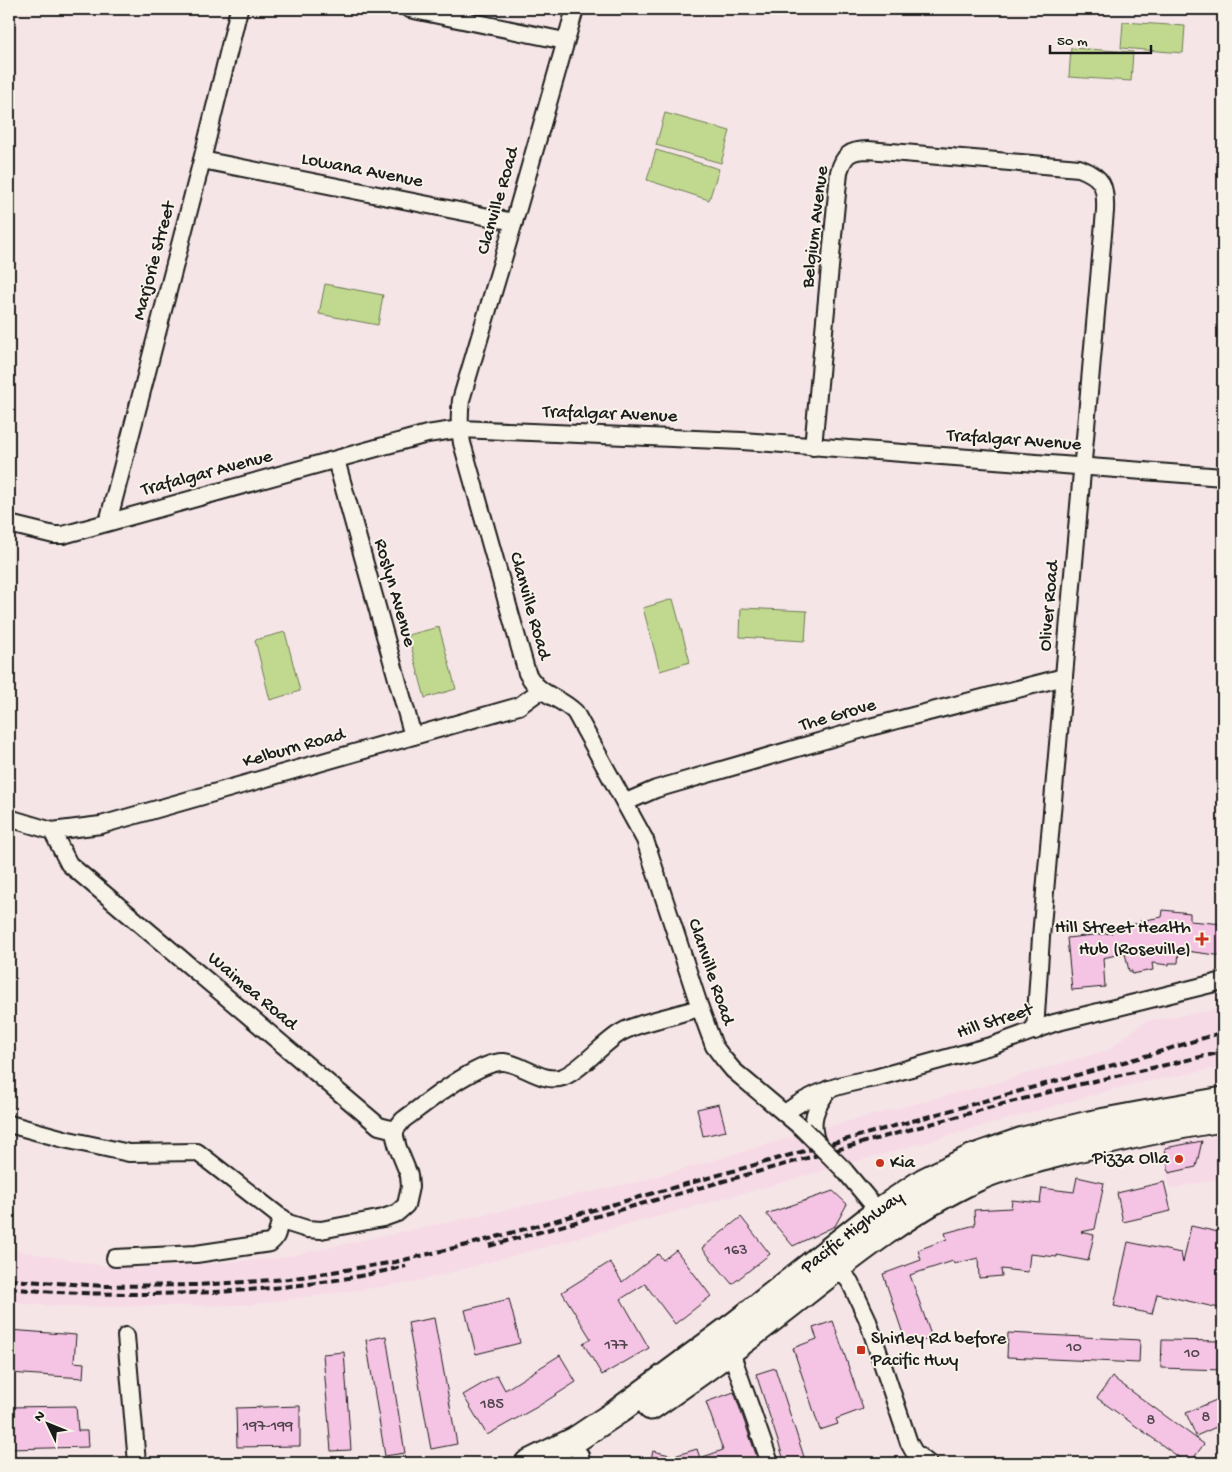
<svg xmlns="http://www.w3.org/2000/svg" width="1232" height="1472" viewBox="0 0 1232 1472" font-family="'Gochi Hand',sans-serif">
<rect width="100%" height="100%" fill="#f6e5e7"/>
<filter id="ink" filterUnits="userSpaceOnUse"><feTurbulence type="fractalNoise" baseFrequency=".02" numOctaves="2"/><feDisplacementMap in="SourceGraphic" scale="10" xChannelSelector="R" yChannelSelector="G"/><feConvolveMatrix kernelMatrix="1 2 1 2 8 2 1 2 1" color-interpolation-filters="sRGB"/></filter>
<g filter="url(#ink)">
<!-- built -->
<g fill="#f6dbe6">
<path d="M1223 1008V1067L1130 1085 737 1195 416 1282 250 1305 73 1307 9 1303V1249L99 1265 139 1268 278 1258 641 1181 833 1125 991 1084 1108 1050 1145 1021Z"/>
<path d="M1223 1136V1178L1170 1189 1161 1144Z"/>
</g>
<!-- green -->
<g fill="#c1d98f" stroke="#6e7a56">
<path d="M1123 22 1185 26 1183 53 1121 48Z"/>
<path d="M1071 48 1133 52 1131 81 1069 77Z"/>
<path d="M665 113 730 131 721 163 656 145Z"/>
<path d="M656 150 719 169 709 200 647 180Z"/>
<path d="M325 284 383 295 378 325 319 314Z"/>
<path d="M673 599 690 662 660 671 643 608Z"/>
<path d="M741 608 807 611 805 641 740 637Z"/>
<path d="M439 627 456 689 425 698 408 635Z"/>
<path d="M285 632 300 691 270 700 255 640Z"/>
</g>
<!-- building -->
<g fill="#f5c3e4" stroke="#1c1c1c">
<path d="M1163 910 1190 913V921L1223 924V956L1179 950 1178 963H1169V965L1152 963 1153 970 1132 974V971H1129L1125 953 1103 958 1105 987 1072 990 1067 938 1112 933V931L1118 930V927L1140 923V921L1162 917Z"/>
<path d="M719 1104 726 1131 703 1136 697 1109Z"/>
<path d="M1202 1141 1196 1167 1169 1173 1165 1148Z"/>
<path d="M1077 1177 1104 1183 1095 1229 1081 1232 1094 1235 1088 1261 1057 1255V1257L1030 1254 1028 1272 1001 1269 1002 1276 979 1278 978 1258 954 1264 953 1261 910 1275 932 1338 907 1346 883 1274 921 1260 918 1250 947 1239 945 1233 975 1225 974 1210 1011 1208 1012 1200 1040 1203 1042 1188 1074 1192Z"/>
<path d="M1164 1182 1171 1211 1123 1222 1117 1193Z"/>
<path d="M833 1191 847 1204 835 1226 793 1246 766 1214Z"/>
<path d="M741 1217 770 1254 732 1284 702 1248Z"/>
<path d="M1191 1226 1223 1233V1309L1157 1294 1152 1314 1114 1306 1128 1242 1181 1253 1183 1263Z"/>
<path d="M676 1250 711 1296 675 1324 645 1284 621 1299 649 1348 602 1375 583 1343 591 1339 562 1292 610 1262 622 1282 658 1254 663 1260Z"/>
<path d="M509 1299 520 1343 476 1354 465 1310Z"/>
<path d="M434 1318 457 1444 431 1449 408 1323Z"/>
<path d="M833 1321 863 1409 836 1419 838 1424 820 1430 793 1348 817 1339 813 1328Z"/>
<path d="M9 1330 76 1335 74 1362 84 1363 83 1378 9 1373Z"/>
<path d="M1008 1333 1140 1340 1139 1363 1007 1357Z"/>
<path d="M386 1336 405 1453 385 1456 366 1340Z"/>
<path d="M1162 1340 1223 1341V1370L1161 1368Z"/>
<path d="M344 1352 351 1450 331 1451 323 1354Z"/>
<path d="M560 1355 576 1382 537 1407 487 1435 463 1395 497 1375 505 1390Z"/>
<path d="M775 1368 806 1463H785L756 1374Z"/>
<path d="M1112 1377 1204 1444 1190 1463H1187L1097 1398Z"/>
<path d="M734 1392 759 1463H650L653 1451 674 1456 697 1449 700 1458 723 1450 706 1402Z"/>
<path d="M1223 1397V1424L1196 1436 1186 1413Z"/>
<path d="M76 1406 78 1431H87L88 1447 9 1449V1407Z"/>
<path d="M300 1406V1446L237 1447 236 1408Z"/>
</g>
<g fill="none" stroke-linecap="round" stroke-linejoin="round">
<!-- minor casing -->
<g stroke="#1c1c1c" stroke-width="20">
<g id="minor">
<path d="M409 9 565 41"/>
<path d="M575 9 514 222 461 400C459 415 459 428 462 443L527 673C540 697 558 695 575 712L645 840 700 1008 714 1046 723 1058 733 1070 803 1129"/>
<path d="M202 160 514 222"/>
<path d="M813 447 839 172C844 155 850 150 868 150L1079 168C1103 177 1106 186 1105 211L1041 937 1035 1031"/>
<path d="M336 460 413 736"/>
<path d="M108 522 202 160 239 9"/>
<path d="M9 524 54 535H63L427 434 460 429 742 441 1223 477"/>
<path d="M626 802 656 789 870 727 1064 677"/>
<path d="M9 818 52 831 69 864 379 1126 395 1130"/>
<path d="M52 831 101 825 519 706 541 690"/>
<path d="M785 1113C813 1092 840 1084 875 1078L994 1045 1054 1023 1223 981"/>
<path d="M9 1124 64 1139 129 1153 197 1152 288 1223 307 1229 321 1230 383 1218 397 1213 406 1205 410 1187 409 1175 398 1148 395 1137V1130"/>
<path d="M395 1130 403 1120C425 1104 479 1060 504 1062 523 1064 543 1084 563 1077 581 1070 602 1044 620 1033 630 1027 641 1024 652 1021 668 1017 684 1012 700 1008"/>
<path d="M817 1143C809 1121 815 1108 829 1089"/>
<path d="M844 1170 884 1218"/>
<path d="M115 1258 196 1254 270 1243C281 1234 275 1228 283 1218"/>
<path d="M832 1260 850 1282 867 1318 909 1443 914 1452 928 1463"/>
<path d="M126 1336 137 1463"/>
<path d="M731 1352 770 1463"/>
<path d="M580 1455 581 1463"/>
</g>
</g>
<!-- highway casing -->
<g stroke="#1c1c1c" stroke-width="29">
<g id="highway">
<path d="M651 1407C696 1376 740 1345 782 1311 845 1262 906 1211 978 1178 1000 1167 1026 1163 1050 1156 1107 1141 1164 1127 1223 1119"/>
<path id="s1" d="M528 1463 575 1440 617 1412 737 1323 879 1211 924 1181 971 1158 1023 1140 1089 1124 1143 1114 1223 1100"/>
</g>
</g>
<!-- minor -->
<use href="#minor" stroke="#f7f3e8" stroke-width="16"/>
<!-- highway -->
<use href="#highway" stroke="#f7f3e8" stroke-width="25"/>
<!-- rail -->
<g stroke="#1c1c1c" stroke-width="4" stroke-dasharray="8 4" stroke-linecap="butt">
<path d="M489 1246 999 1105 1081 1084 1223 1052"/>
<path d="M9 1280 104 1286 198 1285 289 1279 395 1262 471 1244 1149 1055 1223 1032"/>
<path d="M9 1288C54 1293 100 1294 146 1294 233 1293 321 1287 406 1266"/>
</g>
<!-- minor-bridge casing -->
<g stroke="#1c1c1c" stroke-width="20" stroke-linecap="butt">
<path id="minor-bridge" d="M803 1129 844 1170"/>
</g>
<!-- minor-bridge -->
<use href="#minor-bridge" stroke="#f7f3e8" stroke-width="16"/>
</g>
</g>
<!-- markers -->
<g fill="#c8321e" stroke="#f7f3e8" stroke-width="2">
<path d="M1199.5 931.5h5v5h5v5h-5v5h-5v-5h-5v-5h5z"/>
<circle cx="1179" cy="1159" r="5"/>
<circle cx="880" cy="1163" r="5"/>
<rect x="856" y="1345" width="10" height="10" rx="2.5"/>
</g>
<g text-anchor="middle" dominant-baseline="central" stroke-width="4" stroke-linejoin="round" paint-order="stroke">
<!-- number labels -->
<g font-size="16" fill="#52464e">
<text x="736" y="1251">163</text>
<text x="616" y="1346">177</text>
<text x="1074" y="1348">10</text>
<text x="1192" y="1354">10</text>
<text x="492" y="1405">185</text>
<text x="1206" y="1418">8</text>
<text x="1151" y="1421">8</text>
<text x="268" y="1427">197-199</text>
</g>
<!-- street labels -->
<g font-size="19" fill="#1c1c1c" stroke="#f7f3e8">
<text transform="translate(362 171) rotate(11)">Lowana Avenue</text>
<text transform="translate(499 201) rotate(-74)">Clanville Road</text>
<text transform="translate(816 227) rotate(-83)">Belgium Avenue</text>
<text transform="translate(155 261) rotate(-75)">Marjorie Street</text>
<text transform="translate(610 415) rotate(2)">Trafalgar Avenue</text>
<text transform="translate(1014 441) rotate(4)">Trafalgar Avenue</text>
<text transform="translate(207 474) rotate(-15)">Trafalgar Avenue</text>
<text transform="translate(394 593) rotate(74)">Roslyn Avenue</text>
<text transform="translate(529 606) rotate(74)">Clanville Road</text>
<text transform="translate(1050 606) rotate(-85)">Oliver Road</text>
<text transform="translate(838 716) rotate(-16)">The Grove</text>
<text transform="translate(294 749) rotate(-16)">Kelburn Road</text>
<text transform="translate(710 972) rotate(71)">Clanville Road</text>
<text transform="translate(252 992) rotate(40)">Waimea Road</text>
<text transform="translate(995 1022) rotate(-18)">Hill Street</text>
<text stroke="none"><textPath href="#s1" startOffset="399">Pacific Highway</textPath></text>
</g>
<!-- poi labels -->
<g font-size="19" fill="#1c1c1c" stroke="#f7f3e8" text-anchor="end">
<text x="1191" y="928">Hill Street Health<tspan x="1191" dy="22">Hub (Roseville)</tspan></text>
<text x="1169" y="1159">Pizza Olla</text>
<text x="890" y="1163" text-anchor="start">Kia</text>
<text x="871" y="1339" text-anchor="start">Shirley Rd before<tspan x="871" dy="22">Pacific Hwy</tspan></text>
</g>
</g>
<!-- margin -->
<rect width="1232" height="1472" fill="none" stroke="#f7f3e8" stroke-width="30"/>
<rect x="15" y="15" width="1202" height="1442" fill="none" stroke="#1c1c1c" stroke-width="2" filter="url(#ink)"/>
<!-- north arrow -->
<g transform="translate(48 1424) rotate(313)" stroke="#f7f3e8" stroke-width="4" paint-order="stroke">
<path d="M0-4L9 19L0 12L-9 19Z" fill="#1c1c1c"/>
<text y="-8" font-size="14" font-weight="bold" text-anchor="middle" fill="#1c1c1c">N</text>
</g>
<!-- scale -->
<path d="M1050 45v8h101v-8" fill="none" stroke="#1c1c1c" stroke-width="2.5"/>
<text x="1057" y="45" font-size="15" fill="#1c1c1c" stroke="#f7f3e8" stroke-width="4" paint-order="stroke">50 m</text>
</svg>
